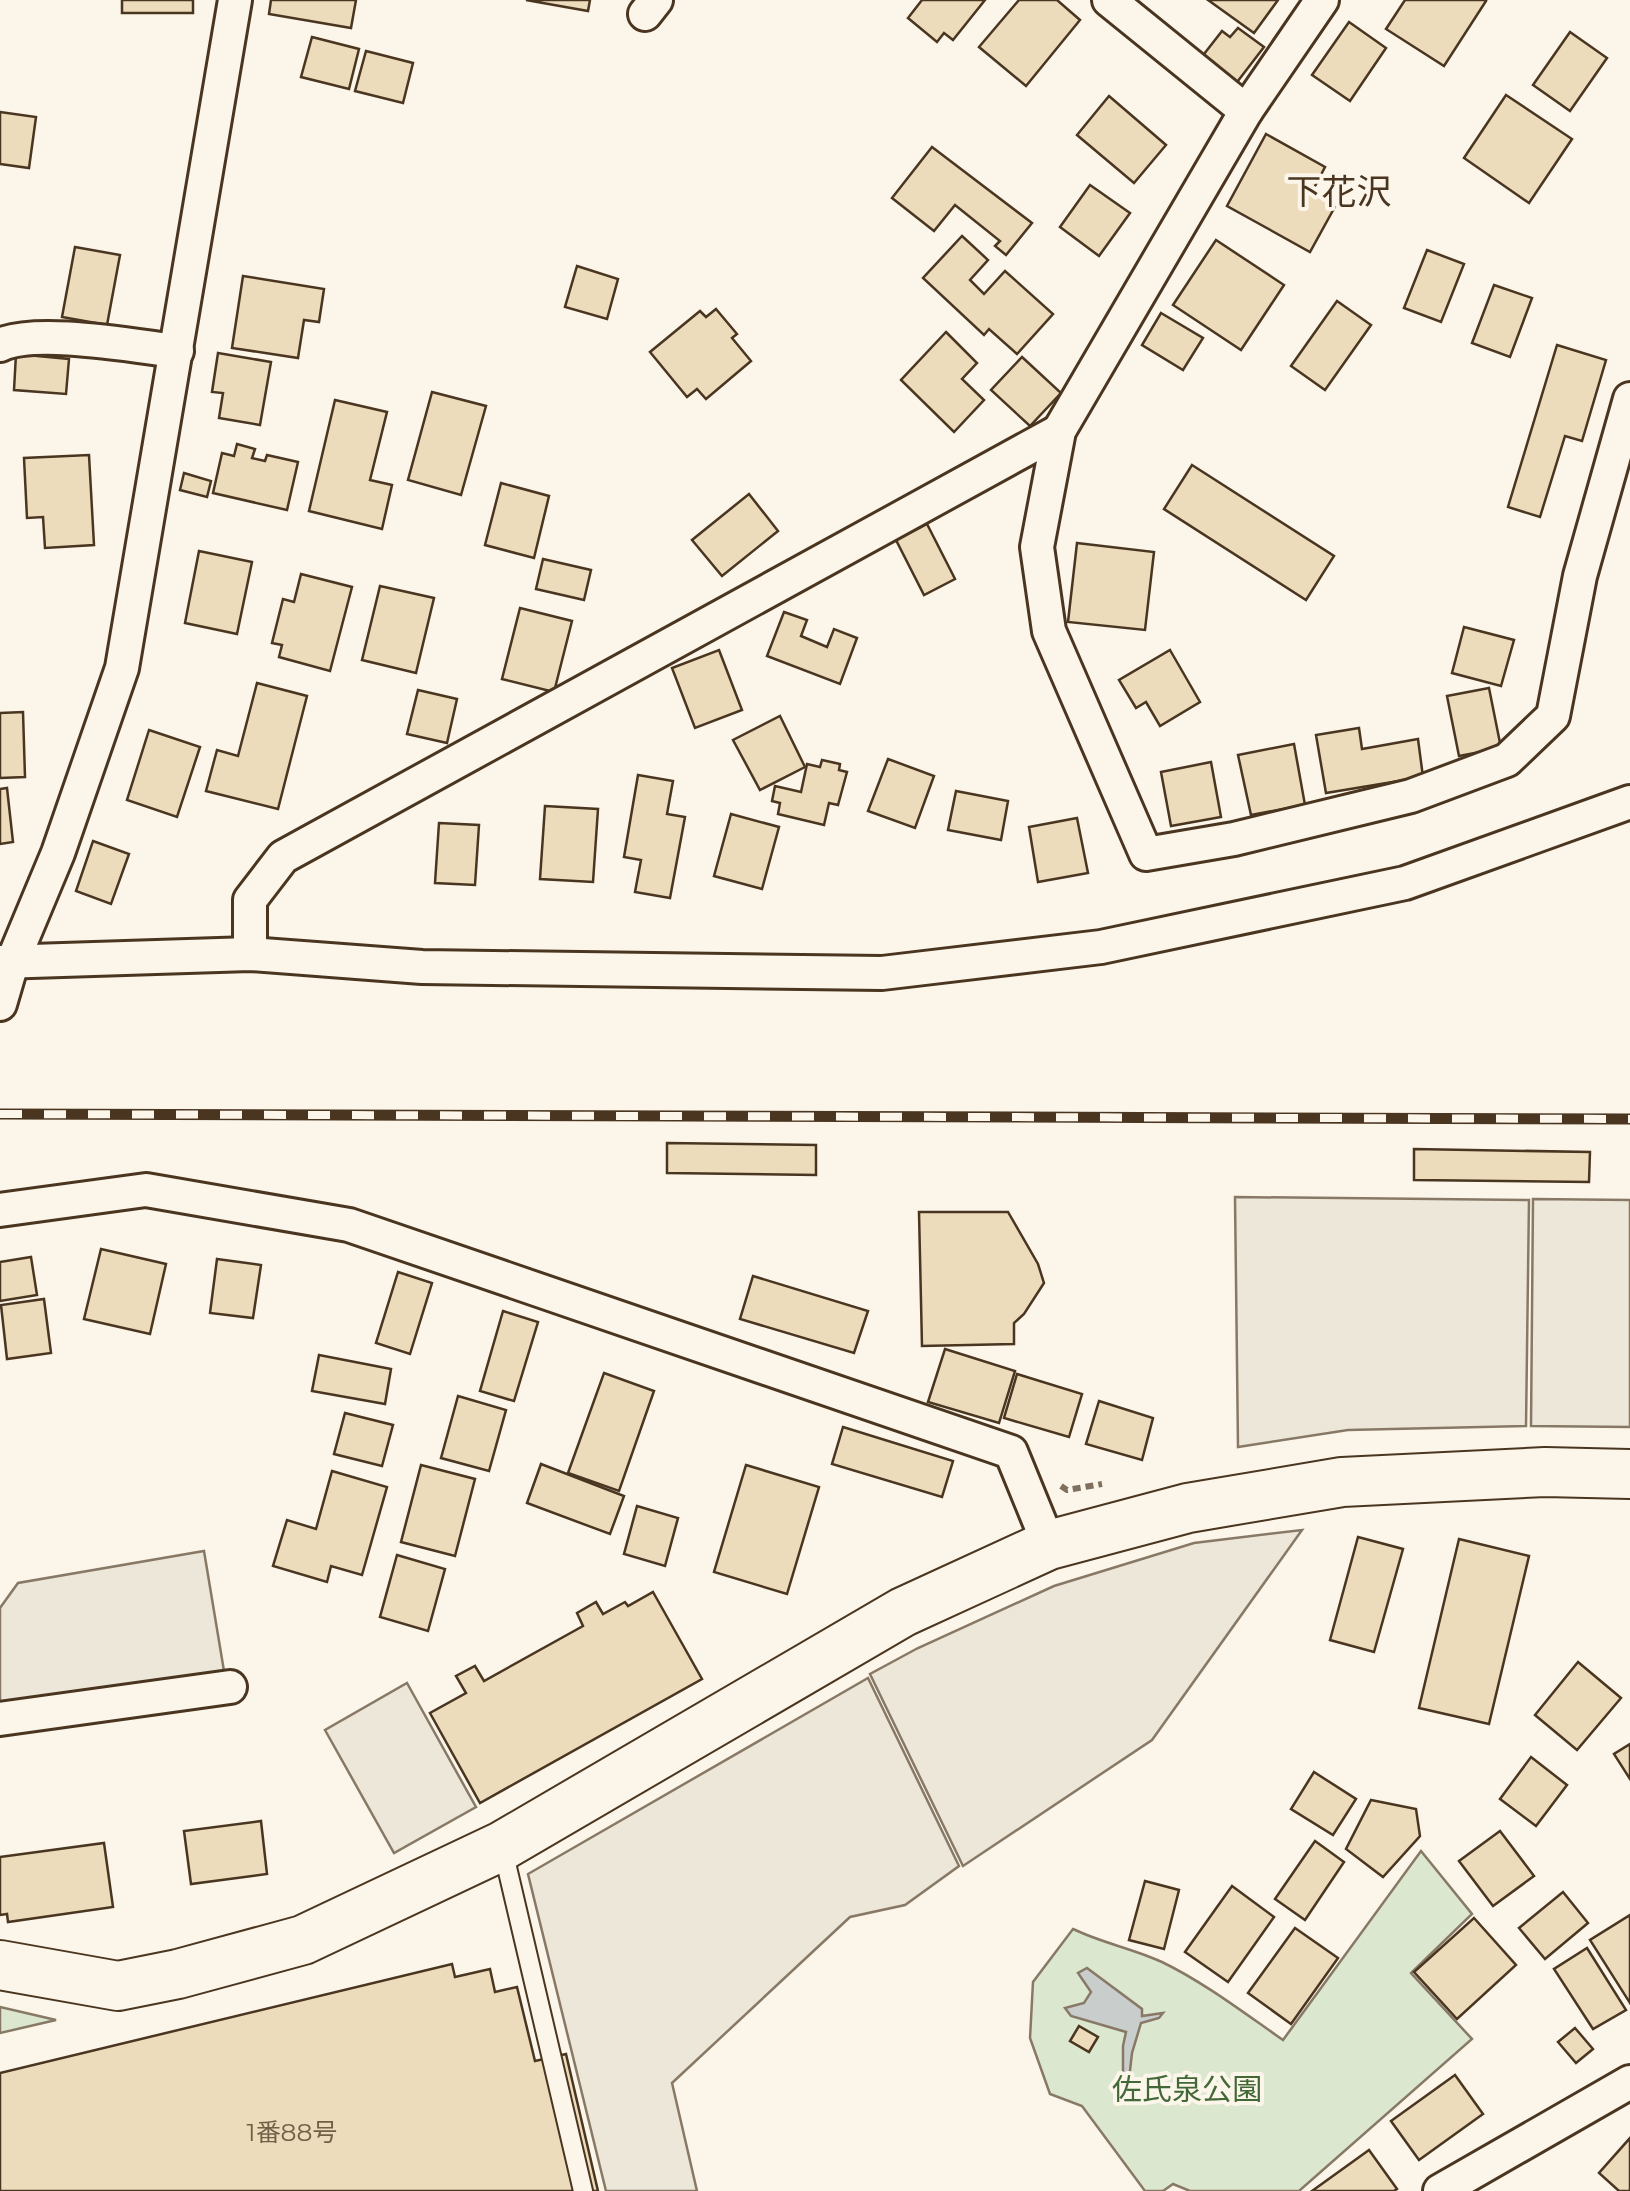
<svg xmlns="http://www.w3.org/2000/svg" width="1630" height="2191" viewBox="0 0 1630 2191" font-family="Montserrat,'Noto Sans JP',sans-serif">
<rect width="100%" height="100%" fill="#fbf6e9"/>
<!-- green -->
<g fill="#dce7d0" stroke="#887966" stroke-width="2.5">
<path d="M1421 1851 1472 1914 1411 1973 1472 2039 1299 2191H1190L1173 2184 1163 2191H1145L1082 2106 1050 2094 1030 2038 1033 1982 1073 1929C1102 1943 1134 1949 1162 1962 1205 1983 1244 2013 1283 2040Z"/>
<path d="M0 2007 56 2020 0 2033Z"/>
</g>
<!-- parking -->
<g fill="#ede7d9" stroke="#887966" stroke-width="2.5">
<path d="M1235 1197 1529 1200 1526 1426 1348 1430 1238 1447Z"/>
<path d="M1533 1199 1630 1200V1427L1531 1426Z"/>
<path d="M1302 1530 1152 1740 963 1866 870 1674 918 1648 1054 1586 1194 1543Z"/>
<path d="M204 1551 225 1677 0 1708V1608L18 1583Z"/>
<path d="M868 1678 959 1866 905 1905 850 1917 672 2083 697 2191H606L528 1874Z"/>
<path d="M407 1683 476 1807 394 1853 325 1730Z"/>
</g>
<!-- water -->
<path fill="#c9cecd" stroke="#887966" stroke-width="2.5" d="M1087 1968 1142 2009V2016L1163 2013 1159 2018 1141 2023 1132 2053 1128 2088 1123 2083V2046L1126 2032 1071 2016 1065 2008 1084 2003 1091 1992 1078 1973Z"/>
<!-- building -->
<g fill="#ecdcbc" stroke="#4a3520" stroke-width="2.5">
<rect x="122" y="0" width="71" height="13"/>
<path d="M271 0H356L351 28 269 14Z"/>
<path d="M526 0H590L588 11Z"/>
<path d="M922 0H985L953 40 944 33 937 42 908 18Z"/>
<path d="M1019 0H1057L1080 20 1026 86 979 47Z"/>
<path d="M1208 0H1278L1254 33Z"/>
<path d="M1405 0H1484L1486 1 1444 66 1386 29Z"/>
<path d="M1349 22 1386 48 1350 101 1312 75Z"/>
<path d="M1238 28 1264 47 1231 90 1197 63 1222 31 1230 37Z"/>
<path d="M1570 32 1607 58 1570 111 1533 85Z"/>
<path d="M312 37 359 49 349 89 301 77Z"/>
<path d="M366 51 413 63 403 103 355 91Z"/>
<path d="M1506 95 1572 139 1529 203 1464 158Z"/>
<path d="M1109 96 1166 145 1134 183 1077 135Z"/>
<path d="M0 112 36 117 29 168 0 164Z"/>
<path d="M1266 134 1325 167 1313 190 1337 203 1310 252 1227 206Z"/>
<path d="M932 147 1032 223 1006 255 995 246 1000 241 955 205 934 231 892 198Z"/>
<path d="M1090 185 1130 213 1099 256 1060 227Z"/>
<path d="M962 236 988 260 970 280 984 294 1005 271 1053 314 1017 354 989 329 984 335 923 278Z"/>
<path d="M1216 240 1284 285 1241 350 1173 305Z"/>
<path d="M75 247 120 255 107 325 62 317Z"/>
<path d="M1427 250 1464 264 1441 322 1404 308Z"/>
<path d="M577 266 618 279 607 319 565 307Z"/>
<path d="M243 276 324 289 319 322 304 320 298 358 232 348Z"/>
<path d="M1494 285 1532 298 1510 357 1472 343Z"/>
<path d="M1337 301 1371 325 1325 390 1291 366Z"/>
<path d="M716 309 737 334 732 338 751 361 706 399 697 389 687 397 650 352 700 311 706 317Z"/>
<path d="M1161 313 1203 338 1183 370 1142 345Z"/>
<path d="M946 332 977 363 962 379 984 400 954 432 901 380Z"/>
<path d="M1557 345 1606 360 1582 441 1565 436 1540 517 1508 507Z"/>
<path d="M218 353 271 362 260 425 219 418 223 393 212 392Z"/>
<path d="M16 354 69 359 66 394 14 390Z"/>
<path d="M1022 357 1061 393 1030 426 991 390Z"/>
<path d="M432 392 486 406 461 495 408 480Z"/>
<path d="M335 400 387 412 370 480 392 485 382 529 309 511Z"/>
<path d="M237 444 255 449 252 458 265 461 267 455 298 462 287 510 213 493 222 453 234 456Z"/>
<path d="M89 455 94 545 45 548 43 517 27 518 24 458Z"/>
<path d="M1192 465 1334 556 1306 600 1164 509Z"/>
<path d="M184 473 211 481 207 497 180 490Z"/>
<path d="M501 483 549 496 534 558 485 545Z"/>
<path d="M749 494 778 531 722 576 692 540Z"/>
<path d="M927 524 955 579 924 595 896 540Z"/>
<path d="M1077 543 1154 552 1145 630 1068 622Z"/>
<path d="M199 551 252 562 237 634 185 623Z"/>
<path d="M543 559 591 570 584 600 536 589Z"/>
<path d="M301 574 352 587 330 671 279 657 282 645 272 643 283 599 294 602Z"/>
<path d="M380 586 434 598 416 673 362 660Z"/>
<path d="M520 608 572 621 554 692 502 679Z"/>
<path d="M784 612 807 620 801 636 827 647 834 629 857 638 840 684 767 656Z"/>
<path d="M1464 627 1514 640 1501 686 1452 673Z"/>
<path d="M719 650 742 710 695 728 672 668Z"/>
<path d="M1170 650 1200 702 1160 726 1146 702 1136 708 1119 680Z"/>
<path d="M257 683 307 696 278 809 206 791 217 750 238 756Z"/>
<path d="M1489 688 1501 748 1459 756 1447 696Z"/>
<path d="M418 690 457 699 447 743 407 734Z"/>
<path d="M23 712 25 777 0 778V713Z"/>
<path d="M780 716 805 767 760 790 733 740Z"/>
<path d="M1359 728 1362 749 1418 739 1423 777 1326 793 1316 735Z"/>
<path d="M149 730 200 747 177 817 127 800Z"/>
<path d="M1294 744 1305 805 1251 815 1238 755Z"/>
<path d="M888 759 934 776 915 828 868 811Z"/>
<path d="M822 760 840 764 839 770 847 772 838 805 829 803 824 825 778 814 780 803 772 801 775 786 801 792 807 764 820 767Z"/>
<path d="M1211 762 1221 817 1171 826 1161 772Z"/>
<path d="M638 775 673 781 667 814 685 817 670 898 635 892 641 860 624 857Z"/>
<path d="M7 788 13 842 0 844V789Z"/>
<path d="M956 791 1008 801 1001 840 948 830Z"/>
<path d="M545 806 598 809 593 882 540 879Z"/>
<path d="M731 814 779 827 762 889 714 876Z"/>
<path d="M1077 818 1088 873 1038 882 1029 827Z"/>
<path d="M439 823 479 825 475 885 435 883Z"/>
<path d="M93 841 129 854 111 904 76 891Z"/>
<path d="M667 1143 816 1145V1175L667 1173Z"/>
<path d="M1414 1149 1590 1152 1589 1182 1414 1180Z"/>
<path d="M919 1212H1008L1038 1264 1044 1283 1024 1314 1014 1323V1344L922 1346Z"/>
<path d="M101 1249 166 1264 150 1334 84 1319Z"/>
<path d="M31 1257 37 1295 0 1301V1262Z"/>
<path d="M217 1259 261 1265 253 1318 210 1313Z"/>
<path d="M398 1272 432 1283 410 1354 376 1343Z"/>
<path d="M753 1276 868 1311 854 1353 740 1319Z"/>
<path d="M44 1299 51 1353 7 1359 1 1305Z"/>
<path d="M503 1311 538 1322 514 1401 480 1391Z"/>
<path d="M945 1349 1015 1371 999 1423 928 1402Z"/>
<path d="M319 1355 391 1369 385 1404 312 1391Z"/>
<path d="M604 1373 654 1391 619 1491 568 1473Z"/>
<path d="M1017 1374 1082 1394 1069 1437 1004 1418Z"/>
<path d="M458 1396 506 1410 489 1471 441 1458Z"/>
<path d="M1099 1401 1153 1418 1142 1460 1086 1444Z"/>
<path d="M345 1413 393 1425 382 1466 334 1454Z"/>
<path d="M843 1427 953 1461 942 1497 832 1464Z"/>
<path d="M541 1464 624 1496 610 1534 527 1503Z"/>
<path d="M421 1465 475 1479 455 1556 401 1542Z"/>
<path d="M746 1465 819 1487 787 1594 714 1572Z"/>
<path d="M332 1471 387 1487 362 1575 331 1566 327 1582 273 1566 287 1520 316 1529Z"/>
<path d="M637 1506 678 1518 665 1566 624 1554Z"/>
<path d="M1358 1537 1403 1549 1374 1652 1330 1640Z"/>
<path d="M1459 1539 1529 1556 1489 1724 1419 1708Z"/>
<path d="M397 1555 445 1569 428 1631 380 1617Z"/>
<path d="M653 1592 702 1679 480 1803 430 1713 466 1693 456 1676 475 1666 484 1681 583 1626 577 1613 596 1602 603 1614 625 1602 628 1606Z"/>
<path d="M1578 1662 1621 1698 1577 1750 1535 1715Z"/>
<path d="M1630 1744V1779L1614 1754Z"/>
<path d="M1531 1757 1567 1785 1536 1826 1500 1799Z"/>
<path d="M1314 1772 1356 1799 1333 1835 1291 1809Z"/>
<path d="M1371 1800 1416 1809 1420 1836 1383 1877 1346 1849Z"/>
<path d="M261 1821 267 1874 191 1884 184 1831Z"/>
<path d="M1500 1831 1534 1876 1493 1906 1459 1861Z"/>
<path d="M1315 1841 1344 1862 1305 1920 1275 1899Z"/>
<path d="M104 1843 113 1907 8 1922 7 1914 0 1915V1857Z"/>
<path d="M1145 1881 1179 1890 1164 1949 1129 1940Z"/>
<path d="M1232 1886 1274 1917 1228 1982 1185 1952Z"/>
<path d="M1563 1892 1588 1923 1545 1959 1519 1928Z"/>
<path d="M1630 1915V2003L1590 1940Z"/>
<path d="M1474 1918 1516 1965 1457 2019 1414 1972Z"/>
<path d="M1295 1928 1338 1958 1291 2024 1248 1993Z"/>
<path d="M1587 1948 1626 2010 1593 2029 1554 1969Z"/>
<path d="M452 1964 455 1977 490 1969 495 1992 517 1987 535 2061 566 2054 598 2191H0V2073Z"/>
<path d="M1079 2026 1098 2037 1089 2052 1070 2041Z"/>
<path d="M1575 2028 1593 2049 1576 2063 1558 2042Z"/>
<path d="M1455 2075 1483 2114 1419 2160 1391 2121Z"/>
<path d="M1630 2138V2191H1619L1599 2173Z"/>
<path d="M1369 2150 1397 2189 1394 2191H1312Z"/>
</g>
<g fill="none" stroke-linecap="round" stroke-linejoin="round">
<!-- lane casing -->
<g stroke="#4a3520" stroke-width="22">
<path id="lane" d="M502 1846 583 2191"/>
</g>
<!-- street casing -->
<g stroke="#4a3520" stroke-width="38">
<g id="street">
<path d="M1109 0 1246 111"/>
<path d="M1322 0 1246 111 1059 431 1037 547 1049 631 1146 854 1234 839 1411 796 1507 760 1553 716 1580 576 1630 399"/>
<path d="M645 14 656 0"/>
<path d="M0 345C36 328 134 346 177 351"/>
<path d="M250 954V900L283 857 1059 431"/>
<path d="M0 962 250 954 422 967 882 973 1101 947 1405 883 1630 802"/>
<path d="M0 1004 12 963 58 853 122 668 235 0"/>
<path d="M0 1210 146 1190 349 1225 1011 1452 1049 1545"/>
<path d="M0 1719 230 1687"/>
<path d="M1440 2191 1630 2082"/>
</g>
</g>
<!-- secondary casing -->
<g stroke="#4a3520" stroke-width="52">
<path id="secondary" d="M0 1965 118 1986 178 1974 303 1940 502 1846 903 1612 1049 1545 1188 1508 1342 1482 1545 1472 1630 1474"/>
</g>
<!-- path -->
<path stroke="#7f6f5c" stroke-width="6" stroke-dasharray="8 5" stroke-linecap="butt" d="M1061 1486 1067 1490 1102 1484"/>
<!-- lane -->
<use href="#lane" stroke="#fbf6e9" stroke-width="18"/>
<!-- street -->
<use href="#street" stroke="#fbf6e9" stroke-width="32"/>
<!-- secondary -->
<use href="#secondary" stroke="#fbf6e9" stroke-width="48"/>
<!-- rail casing -->
<g stroke="#4a3520" stroke-width="11">
<path id="rail" d="M0 1114 1630 1119"/>
</g>
<!-- rail -->
<use href="#rail" stroke="#fbf6e9" stroke-width="8" stroke-dasharray="22" stroke-linecap="butt"/>
</g>
<g text-anchor="middle" dominant-baseline="central" stroke-width="8" stroke-linejoin="round" paint-order="stroke">
<!-- number labels -->
<g font-size="25" fill="#725f47">
<text x="292" y="2132">1番88号</text>
</g>
<!-- park labels -->
<g font-size="30" fill="#436837" stroke="#fbf6e9">
<text x="1187" y="2089">佐氏泉公園</text>
</g>
<!-- quarter labels -->
<g font-size="35" fill="#4a3520" stroke="#fbf6e9">
<text x="1339" y="191">下花沢</text>
</g>
</g>
</svg>
